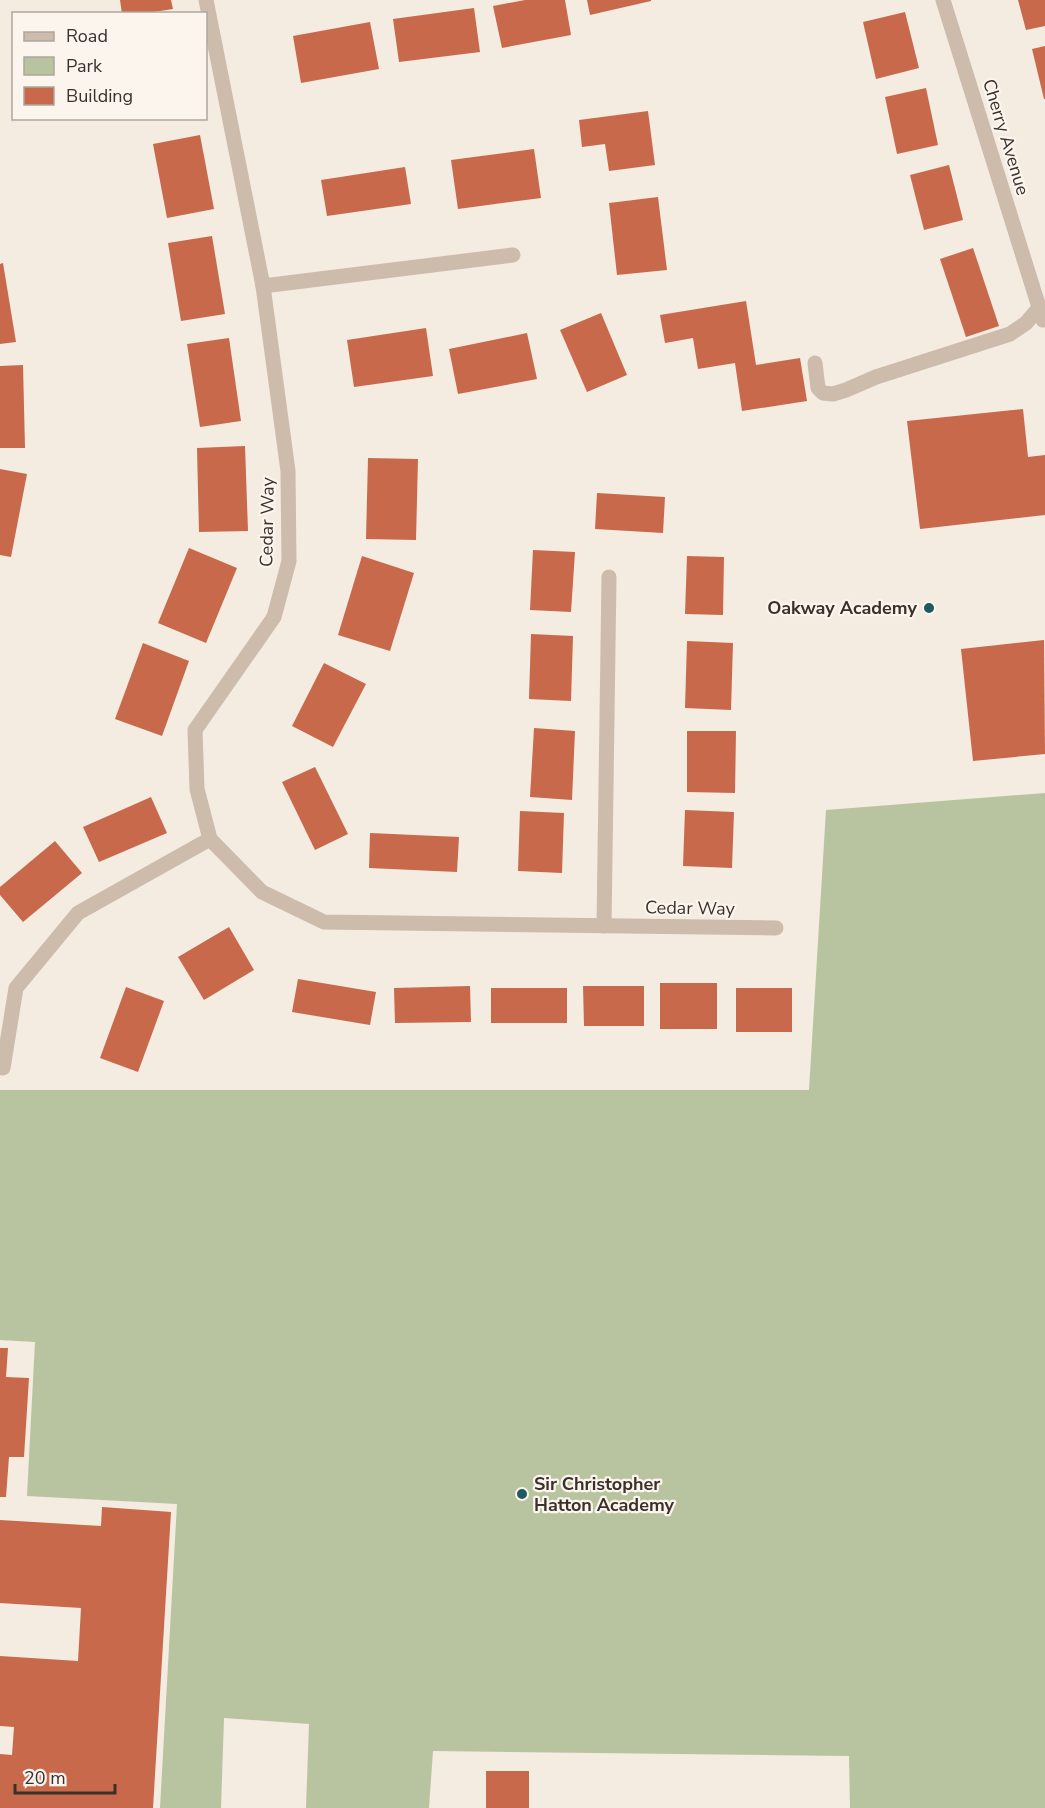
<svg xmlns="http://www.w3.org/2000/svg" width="1045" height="1808" viewBox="0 0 1045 1808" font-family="'Nunito Sans',sans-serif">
<rect width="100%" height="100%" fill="#f4ebe1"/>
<!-- green -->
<path fill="#b8c4a0" d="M1045 793V1808H850L849 1756 433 1751 429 1808H306L309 1724 224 1718 221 1808H160L177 1504 27 1496 35 1342 0 1340V1090H809L826 810Z"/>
<!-- building -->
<g fill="#c8694b">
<path d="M120 0H171L173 9 141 14H122Z"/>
<path d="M525 0H565L571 35 502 48 493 6Z"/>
<path d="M587 0H651V1L590 15Z"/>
<path d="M1018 0H1045V26L1026 30Z"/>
<path d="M474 8 480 52 399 62 393 19Z"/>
<path d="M905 12 919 68 876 79 863 22Z"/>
<path d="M370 22 379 69 301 83 293 36Z"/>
<path d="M1045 46V99H1044L1032 49Z"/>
<path d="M926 88 938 145 897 154 885 97Z"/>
<path d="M648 111 655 165 609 171 605 144 582 147 579 120Z"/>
<path d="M200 135 214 209 167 218 153 144Z"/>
<path d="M534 149 541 198 458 209 451 160Z"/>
<path d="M949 165 963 220 924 230 910 175Z"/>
<path d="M405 167 411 204 327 216 321 180Z"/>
<path d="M658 197 667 270 617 275 609 203Z"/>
<path d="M212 236 225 314 181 321 168 243Z"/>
<path d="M973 248 999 326 966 337 940 259Z"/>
<path d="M3 263 16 342 0 344V264Z"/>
<path d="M746 301 756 365 800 358 807 401 742 411 735 363 698 369 693 338 665 343 660 315Z"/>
<path d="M601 313 627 375 587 392 560 330Z"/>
<path d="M426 328 433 376 354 387 347 340Z"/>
<path d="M527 333 537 379 458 394 449 349Z"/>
<path d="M229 338 241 421 200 427 187 344Z"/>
<path d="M23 365 25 448H0V366Z"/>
<path d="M1023 409 1028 457 1045 455V515L920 529 907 421Z"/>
<path d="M245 446 248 531 199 532 197 448Z"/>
<path d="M368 458 418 459 416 540 366 539Z"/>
<path d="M0 469 27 474 11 557 0 555Z"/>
<path d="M597 493 665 497 663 533 595 529Z"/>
<path d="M189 548 237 568 206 643 158 623Z"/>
<path d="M533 550 575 552 571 612 530 610Z"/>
<path d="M362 556 414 573 390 651 338 635Z"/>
<path d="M687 556 724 557 723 615 685 614Z"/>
<path d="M531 634 573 636 571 701 529 699Z"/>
<path d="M1044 640 1045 754 973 761 961 649Z"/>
<path d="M687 641 733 643 731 710 685 708Z"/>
<path d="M143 643 189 661 162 736 115 719Z"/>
<path d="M324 663 366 684 333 747 292 726Z"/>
<path d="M534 728 575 731 572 800 530 797Z"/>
<path d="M687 731H736L735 793 687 792Z"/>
<path d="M315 767 348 834 315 850 282 782Z"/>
<path d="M151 797 167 833 99 862 83 827Z"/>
<path d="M685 810 734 812 732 868 683 866Z"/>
<path d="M520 811 564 813 562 873 518 871Z"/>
<path d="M370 833 459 837 457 872 369 868Z"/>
<path d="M55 841 82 873 23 922 0 895V887Z"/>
<path d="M229 927 254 970 204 1000 178 957Z"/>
<path d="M298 979 376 992 370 1025 292 1012Z"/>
<rect x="660" y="983" width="57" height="46"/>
<path d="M470 986 471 1022 395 1023 394 988Z"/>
<path d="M583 986H644V1026H584Z"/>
<path d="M126 987 164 1001 138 1072 100 1058Z"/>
<rect x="491" y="988" width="76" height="35"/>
<rect x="736" y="988" width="56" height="44"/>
<path d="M0 1348H8L6 1377 29 1378 24 1457H9L6 1497H0Z"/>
<path d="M102 1507 171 1512 153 1808H0V1754L12 1755 14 1727 0 1726V1656L78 1661 81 1608 0 1603V1520L101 1526Z"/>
<rect x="486" y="1771" width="43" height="37"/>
</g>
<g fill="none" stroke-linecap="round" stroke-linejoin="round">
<!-- service -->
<path stroke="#cdbbac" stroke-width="15" d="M815 363 818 388 823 393 833 394 846 390 876 377 1010 334 1026 323 1039 308"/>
<!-- minor -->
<g stroke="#cdbbac" stroke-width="15">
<path d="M206 0 263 286 288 471 289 561 274 617 195 730 197 789 210 839 262 892 324 922 776 928"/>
<path d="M943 0 1043 320"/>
<path d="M263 286 513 255"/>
<path d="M604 926 609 577"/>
<path d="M3 1068 16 988 78 913 210 839"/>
</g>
</g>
<!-- markers -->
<g fill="#1f5a5e" stroke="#fbf5ee" stroke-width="2">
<circle cx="929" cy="608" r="6"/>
<circle cx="522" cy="1494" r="6"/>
</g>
<g text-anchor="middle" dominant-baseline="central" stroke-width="4.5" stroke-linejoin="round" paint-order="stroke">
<!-- street labels -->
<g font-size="18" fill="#3b302b" stroke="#fbf5ee">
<text transform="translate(1006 137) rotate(73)">Cherry Avenue</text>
<text transform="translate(267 522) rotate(-89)">Cedar Way</text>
<text transform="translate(690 908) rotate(1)">Cedar Way</text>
</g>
<!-- poi labels -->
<g font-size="18" font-weight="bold" fill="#3b302b" stroke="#fbf5ee" text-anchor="end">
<text x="917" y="608">Oakway Academy</text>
<text x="534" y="1484" text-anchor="start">Sir Christopher<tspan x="534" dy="21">Hatton Academy</tspan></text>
</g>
</g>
<!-- legend -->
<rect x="12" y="12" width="195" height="108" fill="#fbf5ee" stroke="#aea6a0" stroke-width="1.5"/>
<rect x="24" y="32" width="30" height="9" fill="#cdbbac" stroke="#aea6a0" stroke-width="1.5"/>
<text x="66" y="42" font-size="18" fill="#3b302b">Road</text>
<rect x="24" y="57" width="30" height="18" fill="#b8c4a0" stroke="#aea6a0" stroke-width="1.5"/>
<text x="66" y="72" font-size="18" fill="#3b302b">Park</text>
<rect x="24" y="87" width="30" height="18" fill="#c8694b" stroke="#aea6a0" stroke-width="1.5"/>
<text x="66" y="102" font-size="18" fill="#3b302b">Building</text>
<!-- scale -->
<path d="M15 1784v9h100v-9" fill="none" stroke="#3b302b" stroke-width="3"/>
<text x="24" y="1784" font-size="18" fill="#3b302b" stroke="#fbf5ee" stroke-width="4.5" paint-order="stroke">20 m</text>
</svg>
